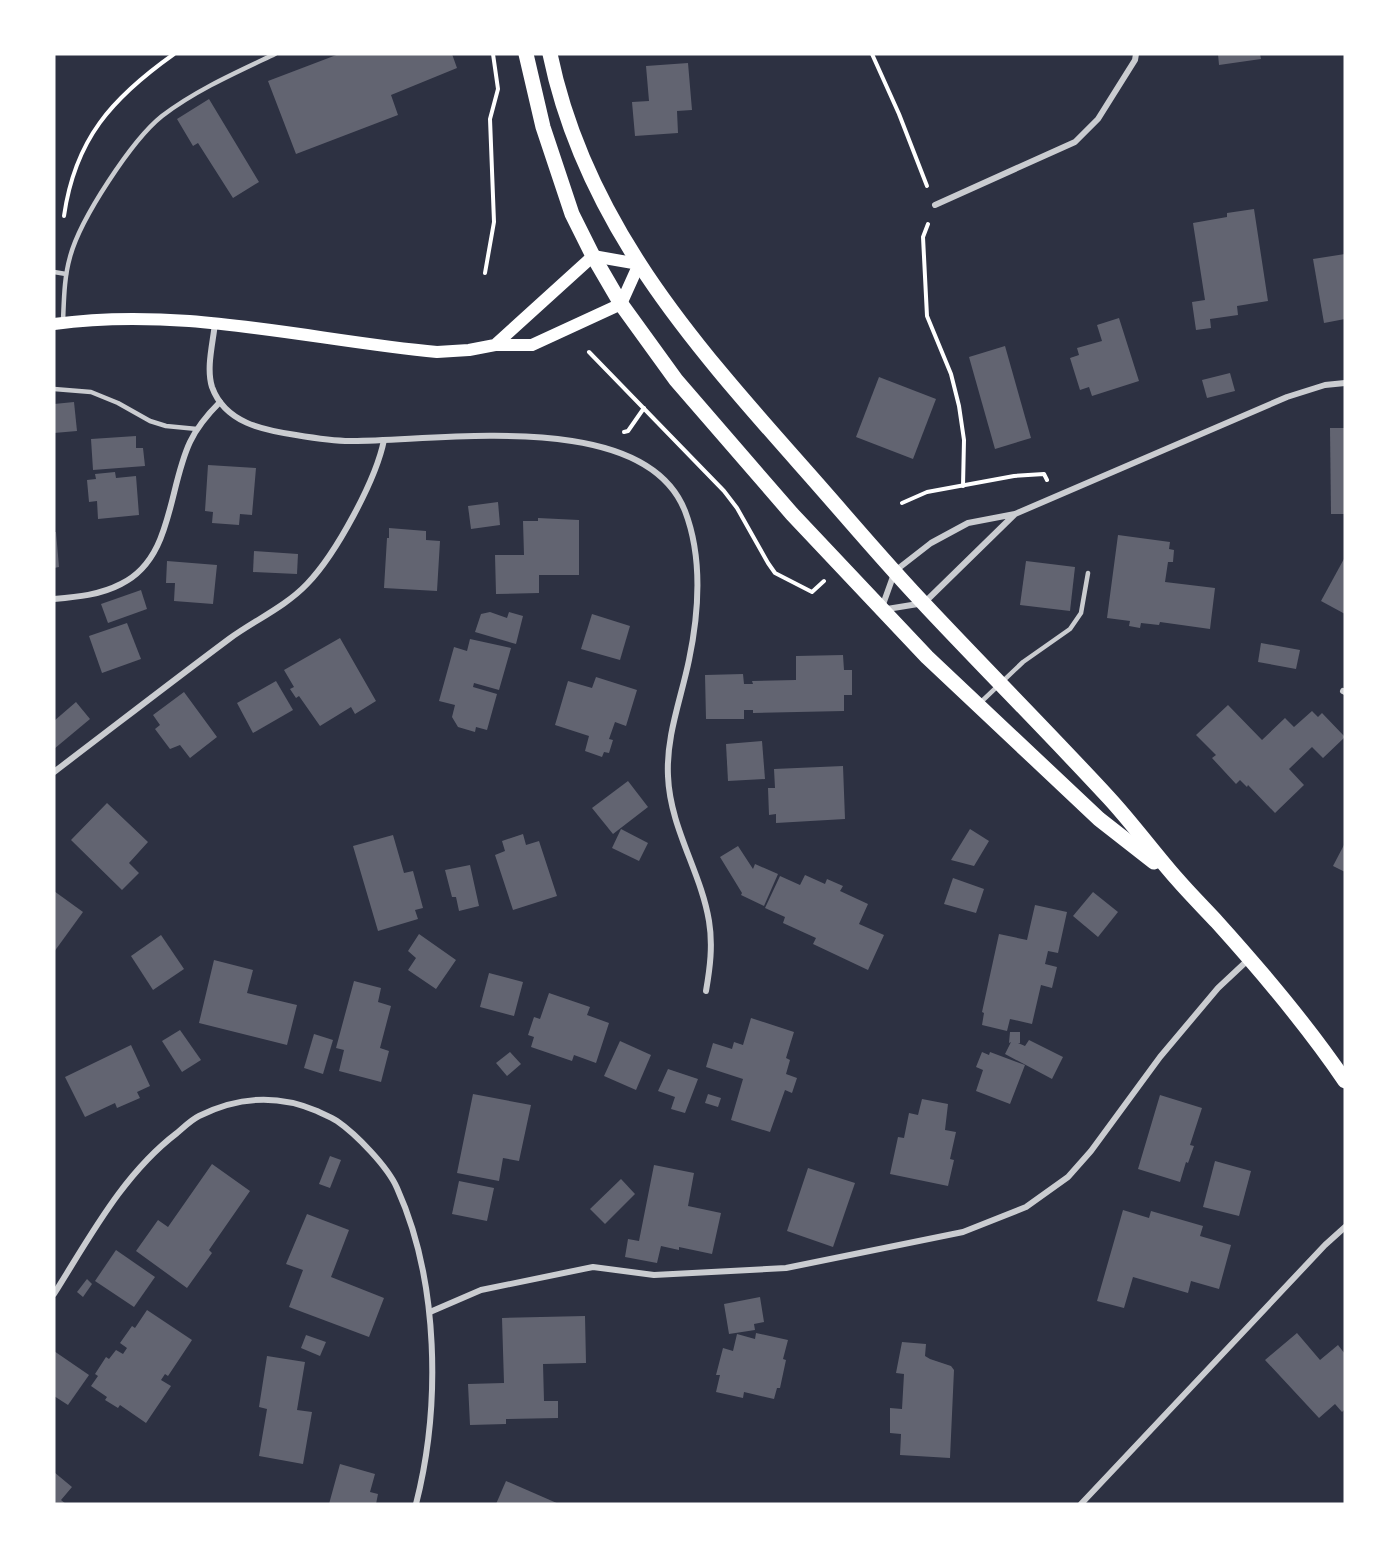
<svg xmlns="http://www.w3.org/2000/svg" width="1399" height="1558" viewBox="0 0 1399 1558" font-family="Roboto,sans-serif">
<rect width="100%" height="100%" fill="#2d3142"/>
<!-- building -->
<g fill="#626471">
<path d="M339 54H452L457 68 391 95 398 115 296 154 268 81Z"/>
<path d="M1218 54H1260L1261 59 1219 65Z"/>
<path d="M688 63 692 110 677 111 678 133 635 136 632 102 649 101 646 66Z"/>
<path d="M209 99 259 182 233 198 198 143 193 146 177 119Z"/>
<path d="M1254 209 1268 301 1237 306 1238 315 1210 319 1211 328 1196 330 1192 302 1205 300 1193 223 1227 217V213Z"/>
<path d="M1345 254V319L1324 323 1313 259Z"/>
<path d="M1119 318 1139 381 1092 396 1089 387 1080 390 1070 358 1079 355 1077 348 1102 341 1097 325Z"/>
<path d="M1005 346 1031 438 995 449 969 357Z"/>
<path d="M1230 373 1235 391 1207 398 1202 380Z"/>
<path d="M879 377 936 399 913 459 856 437Z"/>
<path d="M74 402 77 431 54 433V404Z"/>
<path d="M1330 428H1345V514H1331Z"/>
<path d="M136 436V448H143L145 466 93 470 91 439Z"/>
<path d="M208 465 256 468 252 515 240 514 239 525 212 523 213 512 205 511Z"/>
<path d="M115 472 116 478 136 476 139 515 98 519 97 501 89 502 87 480 96 479 95 474Z"/>
<path d="M498 502 500 525 471 529 468 506Z"/>
<path d="M538 518 579 520V575H539V593L496 594 495 555H524L523 521H538Z"/>
<path d="M389 528 426 531V540L440 541 437 591 384 588 387 538H389Z"/>
<path d="M54 532H56L59 567 54 568Z"/>
<path d="M1118 535 1170 542 1169 549 1174 550 1173 562H1168L1165 582 1215 588 1210 629 1160 622 1159 625 1141 623 1140 628 1129 626 1130 621 1107 618Z"/>
<path d="M254 551 298 554 297 574 253 572Z"/>
<path d="M1345 557V614L1321 601Z"/>
<path d="M167 561 217 565 213 604 174 601 175 583H166Z"/>
<path d="M1026 561 1075 567 1070 611 1020 605Z"/>
<path d="M141 590 147 609 108 623 101 604Z"/>
<path d="M490 612 507 618 509 612 523 616 516 644 475 632 481 614Z"/>
<path d="M592 614 630 626 620 660 581 649Z"/>
<path d="M127 623 141 659 102 673 89 636Z"/>
<path d="M340 638 376 701 355 714 351 707 320 726 299 696 296 698 290 689 294 687 284 670Z"/>
<path d="M470 639 511 648 499 690 474 683 473 687 497 694 487 730 476 727 475 732 458 727 452 717 455 705 439 701 454 647 467 651Z"/>
<path d="M1261 643 1300 650 1296 669 1258 662Z"/>
<path d="M843 655 844 670H852V695H844V711L753 713V710H744V719H706L705 675 743 674 744 684H753L752 681 796 680V656Z"/>
<path d="M596 677 637 690 626 726 615 722 609 739 613 740 609 753 604 752 602 757 585 751 589 736 555 725 568 681 592 688Z"/>
<path d="M276 681 293 710 253 733 237 703Z"/>
<path d="M184 692 217 737 190 758 180 745 170 749 155 729 160 725 153 715Z"/>
<path d="M76 702 90 719 54 749V721Z"/>
<path d="M1228 705 1262 740 1285 718 1294 727 1312 711 1318 717 1322 713 1345 737 1323 758 1312 747 1289 769 1304 785 1275 813 1248 785 1247 787 1240 780 1236 784 1212 758 1216 755 1196 735Z"/>
<path d="M762 741 765 779 728 781 726 744Z"/>
<path d="M843 766 845 819 776 823V814L769 815 768 788H775L774 769Z"/>
<path d="M628 781 648 807 613 834 592 808Z"/>
<path d="M107 803 148 842 129 863 139 873 122 890 71 840Z"/>
<path d="M621 829 648 843 639 861 612 848Z"/>
<path d="M970 829 989 841 974 866 951 860Z"/>
<path d="M523 834 526 845 539 841 557 896 513 910 495 855 505 851 502 841Z"/>
<path d="M393 835 404 873 413 871 423 908 415 910 418 919 378 931 353 846Z"/>
<path d="M1345 843V872L1333 866Z"/>
<path d="M738 846 753 869 755 864 778 874 764 906 741 895 742 893 720 857Z"/>
<path d="M470 865 479 906 459 911 456 897H452L445 870Z"/>
<path d="M805 875 825 884 827 879 843 886 840 891 868 904 859 924 884 935 868 970 813 944 816 938 783 923 785 917 765 908 780 876 800 885Z"/>
<path d="M953 878 984 889 976 913 944 904Z"/>
<path d="M54 891 83 912 54 952Z"/>
<path d="M1093 892 1118 912 1098 937 1073 916Z"/>
<path d="M1035 905 1067 912 1058 953 1048 951 1045 964 1057 967 1052 988 1041 985 1032 1024 1010 1019 1007 1031 982 1025 984 1013 982 1012 999 934 1027 940Z"/>
<path d="M419 934 456 960 436 989 408 970 416 958 408 951Z"/>
<path d="M161 935 184 969 153 990 131 956Z"/>
<path d="M214 960 253 970 247 993 297 1005 287 1045 199 1023Z"/>
<path d="M489 973 523 982 514 1016 480 1007Z"/>
<path d="M354 981 381 988 378 1002 391 1006 380 1048 389 1051 381 1082 339 1071 344 1050 336 1048Z"/>
<path d="M549 993 590 1007 587 1015 609 1023 596 1063 574 1055 572 1061 531 1047 534 1037 528 1035 534 1017 540 1019Z"/>
<path d="M751 1018 794 1032 786 1058 790 1060 786 1074 797 1078 792 1093 785 1090 770 1132 731 1120 743 1079 706 1067 713 1043 732 1049 734 1042 743 1045Z"/>
<path d="M180 1030 201 1060 182 1072 162 1041Z"/>
<path d="M1010 1032H1020V1043H1018L1025 1046 1029 1040 1063 1057 1052 1079 1005 1054 1011 1042 1009 1043Z"/>
<path d="M314 1034 333 1040 323 1074 304 1068Z"/>
<path d="M620 1041 651 1055 636 1090 604 1076Z"/>
<path d="M131 1045 150 1086 137 1092 140 1098 117 1108 115 1103 85 1117 65 1077Z"/>
<path d="M510 1052 521 1064 507 1076 496 1063Z"/>
<path d="M982 1052 989 1055 990 1052 1025 1065 1010 1104 976 1091 983 1070 976 1067Z"/>
<path d="M668 1069 698 1079 685 1113 671 1109 675 1097 658 1091Z"/>
<path d="M473 1094 531 1105 519 1161 503 1158 499 1181 457 1173Z"/>
<path d="M708 1094 721 1098 718 1107 705 1103Z"/>
<path d="M1160 1095 1202 1108 1190 1145 1194 1146 1188 1163 1186 1162 1180 1182 1138 1169Z"/>
<path d="M922 1099 948 1104 945 1130 956 1132 950 1159 954 1160 948 1186 890 1174 898 1137 904 1138 909 1113 918 1115Z"/>
<path d="M330 1156 341 1160 330 1188 319 1184Z"/>
<path d="M1215 1161 1251 1171 1239 1216 1203 1207Z"/>
<path d="M212 1164 250 1191 209 1250 212 1253 187 1288 136 1251 158 1220 168 1227Z"/>
<path d="M654 1165 694 1173 688 1206 721 1213 712 1254 679 1247V1250L661 1246 657 1263 625 1257 628 1239 639 1241Z"/>
<path d="M808 1168 855 1183 833 1247 787 1231Z"/>
<path d="M621 1179 635 1194 605 1224 590 1209Z"/>
<path d="M459 1181 494 1188 487 1221 452 1214Z"/>
<path d="M1123 1210 1149 1218 1151 1211 1203 1226 1200 1236 1231 1245 1219 1289 1191 1281 1188 1293 1133 1277 1124 1308 1097 1301Z"/>
<path d="M307 1214 349 1230 331 1277 384 1298 369 1337 289 1307 303 1270 286 1264Z"/>
<path d="M116 1250 155 1277 134 1307 95 1281Z"/>
<path d="M87 1279 92 1284 83 1297 77 1292Z"/>
<path d="M760 1297 764 1322 754 1324 755 1330 729 1334 724 1304Z"/>
<path d="M147 1310 192 1340 168 1376 165 1374 161 1380 171 1386 146 1423 120 1405 118 1408 105 1400 107 1397 91 1386 98 1376 95 1374 106 1357 109 1359 116 1350 123 1354 127 1348 120 1343 132 1326 135 1328Z"/>
<path d="M585 1316 586 1363 543 1364 544 1401H558V1418L506 1419V1424L470 1425 468 1384 504 1383 502 1318Z"/>
<path d="M756 1333 788 1340 783 1359 786 1360 780 1388H777L774 1399 744 1392 743 1398 716 1392 720 1375H716L723 1348 733 1351 737 1334 755 1339Z"/>
<path d="M1297 1333 1320 1360 1338 1345 1345 1354V1409L1342 1412 1335 1404 1319 1418 1265 1360Z"/>
<path d="M306 1335 326 1342 320 1356 301 1348Z"/>
<path d="M902 1342 926 1344 925 1356 930 1359 951 1366 954 1370 950 1458 900 1455 901 1434 890 1433V1408L902 1409 904 1374 896 1373Z"/>
<path d="M54 1351 89 1375 68 1405 54 1396Z"/>
<path d="M267 1356 305 1362 297 1410 312 1412 303 1464 259 1456 267 1409 259 1407Z"/>
<path d="M340 1464 375 1474 370 1492 378 1494 376 1504H329Z"/>
<path d="M54 1472 72 1487 61 1500 66 1504H54Z"/>
<path d="M506 1481 559 1504H496Z"/>
</g>
<g fill="none" stroke-linecap="round" stroke-linejoin="round">
<!-- path -->
<g stroke="#fff" stroke-width="4">
<path d="M872 54 899 114 927 186"/>
<path d="M64 216C75 139 112 98 174 54"/>
<path d="M928 224 923 237 927 316 951 374 959 406 964 440 963 486"/>
<path d="M485 273 494 222 490 119 498 89 493 54"/>
<path d="M589 352 724 491 737 508 768 563 775 573 812 592 824 581"/>
<path d="M624 432 628 431 644 408"/>
<path d="M902 503 927 492 1014 476 1044 474 1047 480"/>
</g>
<!-- service -->
<g stroke="#caccd0" stroke-width="4.5">
<path d="M54 272 66 274"/>
<path d="M63 321C64 300 64 278 70 257 80 219 132 140 162 116 196 90 237 72 275 54"/>
<path d="M54 389 91 392 118 403 150 421 166 426 197 429"/>
<path d="M981 702 1023 662 1070 629 1081 613 1088 573"/>
</g>
<!-- minor -->
<g stroke="#caccd0" stroke-width="6">
<path d="M935 205 1075 142 1098 119 1135 60 1136 54"/>
<path d="M215 323C213 343 206 368 212 387 225 423 263 430 296 435 314 438 332 441 350 441 437 442 644 406 685 511 703 558 699 612 689 660 681 699 666 736 668 776 670 828 701 872 709 921 713 945 710 968 706 991"/>
<path d="M1015 514 924 603 881 610 895 571 931 543 968 523 1015 514 1287 397 1325 385 1345 383"/>
<path d="M54 599C77 597 100 595 121 584 173 559 168 488 190 442 197 427 208 414 220 402"/>
<path d="M1343 691 1345 692"/>
<path d="M54 772C112 728 170 683 229 639 255 620 285 607 307 584 336 554 376 480 384 440"/>
<path d="M54 1294C90 1237 123 1174 177 1133 184 1127 191 1120 199 1116 237 1097 277 1094 317 1111 323 1114 331 1117 337 1121 356 1134 388 1167 397 1188 439 1281 441 1406 416 1504"/>
<path d="M430 1312 481 1290 593 1267 654 1275 786 1268 963 1232 1026 1207 1068 1177 1091 1151 1160 1057 1218 988 1249 959"/>
<path d="M1081 1504 1325 1245 1345 1227"/>
</g>
<!-- secondary -->
<path stroke="#fff" stroke-width="12" d="M54 324C184 306 309 340 437 352L469 350 495 345H532L621 304 639 264 593 256 495 345"/>
<!-- primary -->
<g stroke="#fff" stroke-width="15">
<path d="M526 54 543 127 572 214 593 256 621 304 676 380 792 514 927 657 1099 819 1154 862"/>
<path d="M550 54C586 228 700 351 814 480 851 522 888 566 927 607 988 672 1050 734 1109 798 1133 824 1154 853 1177 879 1190 894 1204 908 1217 922 1263 973 1307 1025 1345 1081"/>
</g>
</g>
<!-- border -->
<rect width="1399" height="1558" fill="none" stroke="#ffffff" stroke-width="111"/>
</svg>
